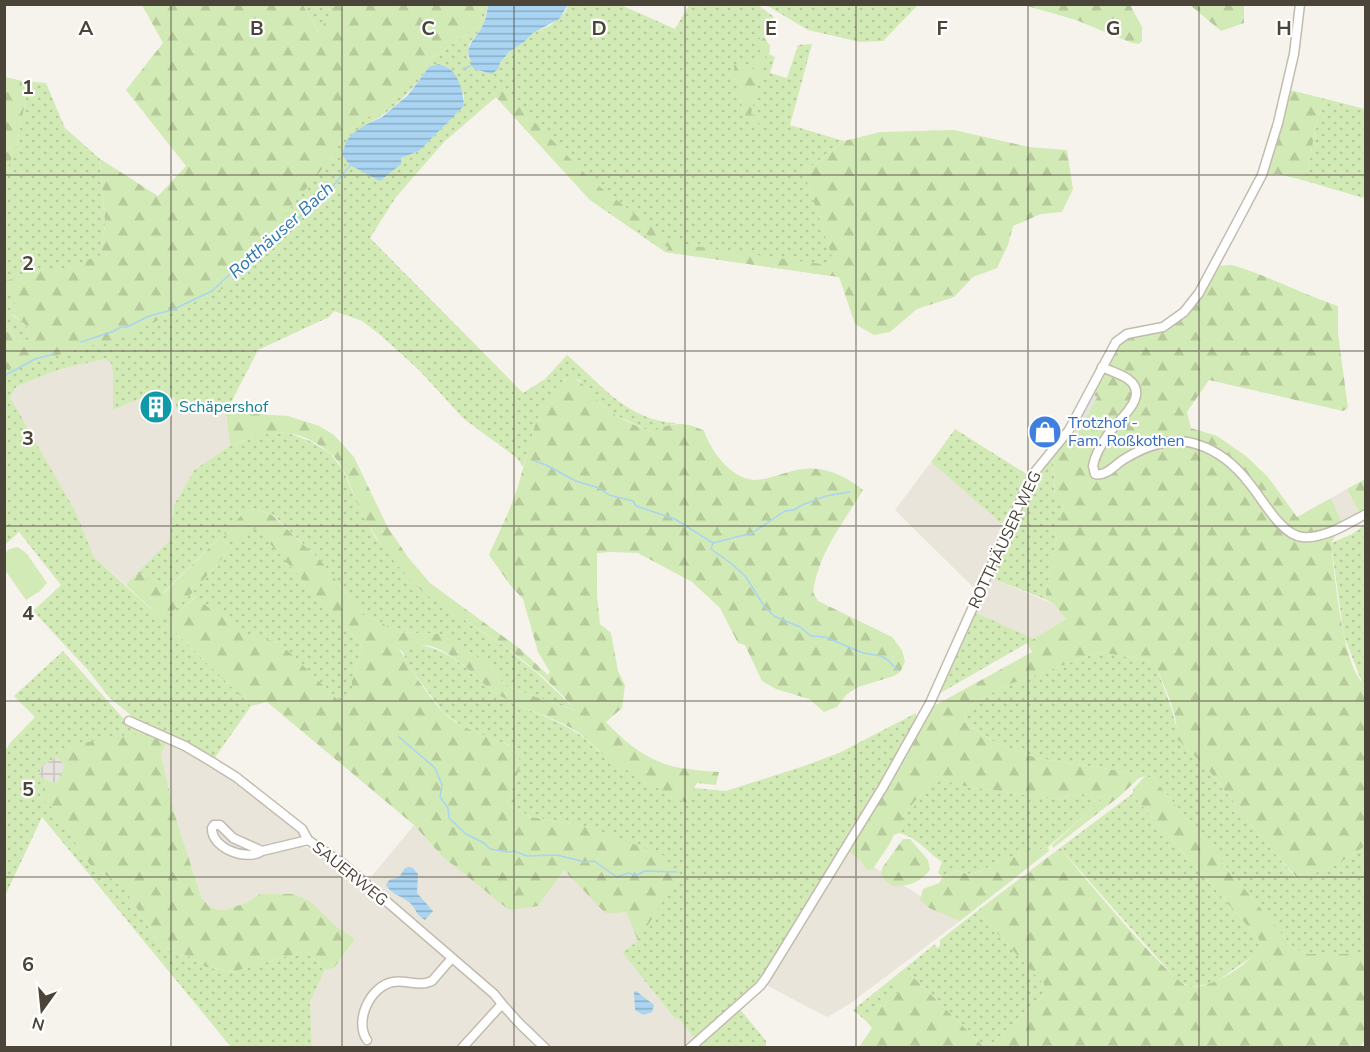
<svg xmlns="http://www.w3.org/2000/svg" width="1370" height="1052" viewBox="0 0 1370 1052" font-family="'Nunito Sans',sans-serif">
<defs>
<pattern id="industrial-grid" width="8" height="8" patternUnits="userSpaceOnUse" patternTransform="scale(1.5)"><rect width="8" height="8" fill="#e6e2dd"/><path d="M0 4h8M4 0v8" fill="none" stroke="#c7c3be"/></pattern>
<pattern id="grass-dots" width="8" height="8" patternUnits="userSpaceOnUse" patternTransform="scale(1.5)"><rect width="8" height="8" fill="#d2eab5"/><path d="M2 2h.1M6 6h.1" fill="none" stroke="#b6ca9c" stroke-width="1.8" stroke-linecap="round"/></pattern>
<pattern id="forest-firs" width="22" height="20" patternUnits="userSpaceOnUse" patternTransform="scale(1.5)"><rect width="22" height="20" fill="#d2eab5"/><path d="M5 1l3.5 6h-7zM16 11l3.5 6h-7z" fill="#b6ca9c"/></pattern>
<pattern id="water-rules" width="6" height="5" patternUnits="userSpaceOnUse" patternTransform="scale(1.5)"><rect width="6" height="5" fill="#a9d4f2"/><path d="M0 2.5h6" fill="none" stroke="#8caec5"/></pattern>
</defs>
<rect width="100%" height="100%" fill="#f6f3ec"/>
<!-- residential -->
<g fill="#eae5da">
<path d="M105 359 111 363 113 373V410L141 398 164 395 174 396 177 411 226 412 230 446 194 470 174 505 169 541 126 585 94 557 74 511 10 397 17 386 61 369Z"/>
<path d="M931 462 1002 524 976 590 895 510Z"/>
<path d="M1347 489 1361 516 1343 525 1331 498Z"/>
<path d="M988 577 1054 604 1066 619 1034 639 972 611Z"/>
<path d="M168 740 235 778 299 832 304 847 316 850 367 882 414 825 442 856 538 906 564 870 606 913 626 912 638 941 622 952 674 1018 677 1017 695 1039 686 1048 312 1047 310 1002 325 970 334 968 355 939 337 927 260 894 246 903 224 910 215 909 208 905 202 898 197 884 174 812 161 754Z"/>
<path d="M847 850 960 921 848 1005 827 1017 766 985Z"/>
</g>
<!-- industrial -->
<path fill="url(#industrial-grid)" d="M56 757 65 765 57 784 38 776 42 766Z"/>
<!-- grass -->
<g fill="url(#grass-dots)" fill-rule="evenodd">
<path d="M303 5H335L320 33Z"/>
<path d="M482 5H488L483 26 469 44 468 57 478 70 484 72 498 66 509 52 524 42 533 33 551 25 566 11 568 5H621L675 29 689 5H758L774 17C763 28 761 33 770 46L769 54 775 57 770 73 787 78 798 45 812 44 790 125 844 141 804 172 839 277 665 252 590 200 496 97 444 142 396 197 370 238 523 393 545 379 567 355C601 384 628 421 676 423L651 432 611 413 588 392 579 380 572 378 564 380 534 429 523 467 517 458 464 419 418 369 378 333 362 321 334 311 329 317 258 350 226 412 177 411 174 397 164 395 141 398 113 410V373L111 363 105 359 61 369 17 386 10 397 75 511 94 557 162 619 192 593 232 547 220 537 163 593 139 571 169 541 174 505 194 470 230 446 267 433H288L310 441 330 453 343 470 361 511 375 537 423 592 505 647 536 672 577 711 505 686 491 667 440 634 394 632 381 622 363 615 321 561 273 515 262 511 249 509 225 534 256 527 362 646 352 680V695L338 700 279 642 246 636 216 609 209 608 195 597 167 624 251 706 214 759 172 735 140 723 109 697 87 669 33 611 61 585 19 532 5 545V370L331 158 346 132 389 103 430 59 481 25ZM429 67 450 69 464 95V106L419 151 401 158 389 174 365 125C393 112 411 91 429 67Z"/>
<path d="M766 5H918L883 41 860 42 808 30Z"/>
<path d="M22 81 46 83 65 128 100 159 105 223 101 255 57 272 47 268 12 315 26 325 31 339 18 342 5 324 4 176 17 143 27 93Z"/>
<path d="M1322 98 1365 109 1366 192 1363 198 1306 181 1317 119 1325 103Z"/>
<path d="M955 429 1028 475 1002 524 931 462Z"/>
<path d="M1053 457 1055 496 1063 505 1045 599 988 577 1037 475Z"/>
<path d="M1365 525V684L1362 682 1344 636 1331 543 1352 534Z"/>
<path d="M972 611 1034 639 937 695Z"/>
<path d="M417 645C457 649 471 678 502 697 535 716 573 722 598 751L685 803 694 788 726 791 804 766 839 753 916 713V724L781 949 758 984 695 1039 677 1017 675 1019 622 952 638 941 616 838 590 827 531 817 507 804 520 767 511 746 465 728 444 713 407 664 403 652 398 648Z"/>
<path d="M63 651 130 726 168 740 60 750 56 757 42 766 38 775 47 780 39 798 50 804 90 865 122 885 154 936 173 953 186 955 206 967 232 972 306 951 325 970 310 1002 312 1047H231L42 817 5 896V751L10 743 35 717 14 696Z"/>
<path d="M1100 652 1152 661 1155 664 1172 710 1180 742 1206 767 1272 850 1298 880 1339 863 1365 846V954H1309L1294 949 1154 779 1145 776 1139 778 1135 773 1036 758 996 743 964 722 965 712 973 704 1002 687Z"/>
<path d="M936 776 958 785 1054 799 1081 794 1106 797 1048 847 1003 860 978 872 968 874 957 871 943 877 938 873 942 862C927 852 917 837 899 833L893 835 905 813Z"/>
<path d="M1132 794 1258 938 1261 946 1256 954 1214 983 1190 987 1176 979 1060 848Z"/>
<path d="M981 908 983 918 1044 984V994L990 1046 984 1047 909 973 898 992 866 1021 853 1010 935 944 937 948 940 946V940Z"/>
<path d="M739 1008 766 1041V1047L695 1048Z"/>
</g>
<!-- forest -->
<g fill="url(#forest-firs)">
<path d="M142 5H303L319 32 335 5H482L481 25 430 59 389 103 346 132 331 158 226 287 126 336 5 370V324L18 342 31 339 26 325 12 314 17 309 5 281 47 268 57 271 101 255 105 223 100 159 158 196 186 166 126 90 163 43Z"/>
<path d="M1024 5H1130L1142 27V41L1139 44 1132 43 1076 20Z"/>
<path d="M1190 5H1244V23L1221 31Z"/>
<path d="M764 38 770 46 769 55 766 54 751 114 766 119 761 124 745 118 734 76V65L754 69 761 49 754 40Z"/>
<path d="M4 74 6 77 22 81 27 93 17 143 5 176Z"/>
<path d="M503 90 591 180 663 236 686 245 835 266 804 172 844 141 880 132 954 130 1029 147 1067 150 1073 189 1062 212 1041 214 1013 226 1008 245 997 268 973 277 954 297 917 309 890 332 874 335 855 324 839 277 665 252 669 248 590 200 496 97Z"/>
<path d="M1290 90 1322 98 1325 103 1317 119 1306 181 1278 174 1265 175Z"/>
<path d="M1232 265C1269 276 1302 294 1338 306V334L1348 408 1343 411 1209 380 1187 412 1191 428 1217 436 1246 456 1268 477 1297 517 1331 498 1343 525 1331 543C1334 569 1343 672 1365 684V846L1339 863 1299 880 1272 850 1206 767 1176 738C1180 714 1163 686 1155 664L1152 661 1100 652 1002 687 973 704 965 712 964 722 996 743 1036 758 1135 773 1139 778 1120 796 1053 848 1052 845 1105 797 1081 794 1054 799 958 785 936 776 905 813 889 845 872 870 866 869 861 861 847 850 932 707 1032 652 1027 643 1066 619 1054 604 1045 599 1063 505 1055 496 1053 457 1072 432 1076 435 1097 397 1092 394 1112 352 1123 339C1135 336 1148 335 1160 332 1187 325 1202 288 1217 266Z"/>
<path d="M572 377C586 383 598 404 612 413 624 421 638 426 651 432 670 423 685 420 704 431 711 451 730 478 754 480 769 480 789 470 804 469 826 466 847 477 863 490 842 525 820 550 813 592L818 601 892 637 902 650 905 662 900 672 894 676 858 687 846 695 837 707 824 712 809 699 776 689 762 681 745 645 738 643 720 608 692 582 638 553 611 552 597 553V596L600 624 611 633 618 671 625 685 622 708 606 722C625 743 652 764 681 768 693 770 706 771 719 772L716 785 697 783 686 803C658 789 632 775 607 757 594 748 585 735 571 728 550 716 525 710 504 698 478 684 463 658 434 647 423 643 411 648 398 648 403 653 404 658 408 664 415 676 434 703 444 713 465 733 495 736 519 751L520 767 507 804 531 817 590 827 665 856 677 879 638 941 626 912 606 914 564 870 538 906 509 910 442 856 414 825 267 702 251 706 166 623 196 597 209 608 216 609 246 635 279 642 338 700 352 695V680L362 646 256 528 235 543 224 533 248 509 262 511 272 515 321 561 363 615 381 622 394 632 440 634 453 639 491 667 505 686 576 711C549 677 507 647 471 624 455 613 436 604 422 591 398 568 376 541 361 511 352 493 346 465 329 452 291 424 271 431 230 446L226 412 288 416 319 426 334 435 354 457 387 526 407 556 430 583 519 648 548 675 550 672 538 652 523 599 511 586 489 555C499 532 511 509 518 486 529 455 536 389 572 377Z"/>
<path d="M1365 479V517L1361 516 1347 489Z"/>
<path d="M220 537 232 547 192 593 163 620 126 585 139 571 164 593Z"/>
<path d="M138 734 168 740 161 754 174 812 197 884 202 898 208 905 215 909 224 910 246 903 260 894H294L311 902 337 927 355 939 334 968 325 970 306 951 232 972 206 967 186 955 173 953 154 936 122 885 90 865 50 805 39 798 47 780 57 783 65 765 56 757 60 750 103 738Z"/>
<path d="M1145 776 1154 779 1294 949 1309 954H1365V1041L1360 1047H985L990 1046 1044 994V984L983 918 981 908 1060 848C1078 870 1170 981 1188 986 1208 992 1251 963 1261 946L1258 938 1132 794 1134 788Z"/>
<path d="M903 839H910L928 860 930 870C922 881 908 887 894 886 886 883 880 878 882 868Z"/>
<path d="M1048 847 1049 851 960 921 929 908 920 900 923 889 939 883 943 877 957 871 968 874 978 872 1003 860Z"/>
<path d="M906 970 909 973 984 1047H859L872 1028 866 1021 898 992 889 982Z"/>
</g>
<!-- pitch -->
<path fill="#d2eab5" d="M18 547 27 554 47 583 40 591 26 600 5 570V554L9 549Z"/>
<!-- parking -->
<g fill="#e5e3e0">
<path d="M1092 394 1097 397 1076 435 1072 432Z"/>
<path d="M216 828H219L257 850 248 853 233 849 218 838 215 830Z"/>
</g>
<!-- water -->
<g fill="url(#water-rules)">
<path d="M488 5V4L568 5 559 19 533 33 524 42 509 52 500 63 498 69 492 74 478 70 476 71 471 65V61C462 46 478 37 483 25 486 18 487 11 488 5Z"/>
<path d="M439 64C442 66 445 66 448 68 459 74 464 95 464 106L419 151 401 158V164L380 181 350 165 342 155 346 142 351 135 365 125 382 117 408 95 429 67Z"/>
<path d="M409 867 413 868 418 874 417 893 433 911 425 920C414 913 417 909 409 902 401 896 391 894 386 885L389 880 399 877 405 868Z"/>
<path d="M636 991 654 1005 652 1012 643 1015 635 1010 634 992Z"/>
</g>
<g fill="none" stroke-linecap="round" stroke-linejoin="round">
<!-- stream -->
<g stroke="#a9d4f2" stroke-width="1.5">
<path d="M463 69 470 66"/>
<path d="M81 342 114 331 121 327H127L149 316 172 310 212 291 241 264 285 230 328 192 352 163"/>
<path d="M4 376 35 359 53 354"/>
<path d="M534 461 546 465 576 481 599 488 609 495 633 501 636 506 675 519 713 543 752 533 785 511 794 510 802 505 826 496 850 492"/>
<path d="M713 543 711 549 732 564 746 577 764 606 774 616 800 627 811 636 825 637 863 653 881 656 888 660 897 670"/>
<path d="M399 737 435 768 442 785 440 797 448 808 449 818 466 834 484 843 490 849 508 852 514 851 527 856 557 855 585 862 594 861 617 877 628 873 637 875 645 871 677 872"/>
</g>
<!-- minor casing -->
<g stroke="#c2bbae" stroke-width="11">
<g id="minor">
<path d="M1102 367C1110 371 1121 374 1128 379 1151 396 1119 419 1109 433 1102 443 1095 454 1093 466L1095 474C1107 477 1116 463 1126 458 1148 445 1174 436 1199 445 1220 452 1236 466 1249 483 1262 498 1281 535 1302 537 1324 539 1347 524 1366 514"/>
<path d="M129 721 185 746 212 762 236 777 302 829 308 840 342 863 494 994 502 1004"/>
<path d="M262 851 233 838 220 825H214L212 828C211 848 247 862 262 851L308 840"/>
<path d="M367 1040C354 1021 370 986 393 982 404 980 415 985 426 983L432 981 452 958"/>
<path d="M462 1048 502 1004 519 1023 545 1048"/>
<path d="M690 1048 760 986 766 978 883 787 930 703 1028 484 1034 473 1069 430 1116 342 1127 334 1163 327 1184 312 1199 293 1234 228 1262 175 1278 123 1294 54 1300 4"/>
</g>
</g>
<!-- minor -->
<use href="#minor" stroke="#fff" stroke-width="8"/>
</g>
<!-- grid -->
<path fill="none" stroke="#4b4439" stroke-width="1.5" stroke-opacity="0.55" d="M171 4V1048M342 4V1048M514 4V1048M685 4V1048M856 4V1048M1028 4V1048M1199 4V1048M4 175H1366M4 351H1366M4 526H1366M4 701H1366M4 877H1366"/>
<!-- icons -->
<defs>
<g id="building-disc" transform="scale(1.725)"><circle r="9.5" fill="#0f9aa8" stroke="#fff"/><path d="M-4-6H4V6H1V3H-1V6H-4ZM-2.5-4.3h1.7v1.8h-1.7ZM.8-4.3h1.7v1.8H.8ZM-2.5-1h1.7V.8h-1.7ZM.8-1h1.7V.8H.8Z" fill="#fff"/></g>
<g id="shop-disc" transform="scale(1.725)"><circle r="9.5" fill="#3f7fe0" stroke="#fff"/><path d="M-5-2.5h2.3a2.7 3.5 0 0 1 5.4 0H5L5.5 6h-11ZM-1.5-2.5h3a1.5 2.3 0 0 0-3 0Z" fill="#fff"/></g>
</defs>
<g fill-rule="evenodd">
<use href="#building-disc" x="156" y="407"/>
<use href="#shop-disc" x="1045" y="432"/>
</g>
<g text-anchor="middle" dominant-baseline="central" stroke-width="4.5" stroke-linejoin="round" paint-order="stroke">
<!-- culture labels -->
<g font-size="16" fill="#0d838f" stroke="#fff" text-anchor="start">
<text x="179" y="407">Schäpershof</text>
</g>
<!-- shop labels -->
<g font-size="16" fill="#366cbe" stroke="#fff" text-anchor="start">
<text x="1068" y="423">Trotzhof -<tspan x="1068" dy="18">Fam. Roßkothen</tspan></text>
</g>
<!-- street labels -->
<g font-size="16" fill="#4b4439" stroke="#fff">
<text transform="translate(1005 540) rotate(-65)">ROTTHÄUSER WEG</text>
<text transform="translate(350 874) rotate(39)">SAUERWEG</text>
</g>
<!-- water labels -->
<g font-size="18" font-style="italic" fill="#2e7ab2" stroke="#fff">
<text transform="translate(281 230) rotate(-42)">Rotthäuser Bach</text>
</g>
</g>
<g font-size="20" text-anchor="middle" font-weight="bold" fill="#4b4439" stroke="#fff" stroke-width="4.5" stroke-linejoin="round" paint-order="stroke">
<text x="86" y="35">A</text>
<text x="257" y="35">B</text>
<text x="428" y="35">C</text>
<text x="599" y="35">D</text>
<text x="771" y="35">E</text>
<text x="942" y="35">F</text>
<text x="1113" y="35">G</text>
<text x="1284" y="35">H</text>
<text x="28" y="94">1</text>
<text x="28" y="270">2</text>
<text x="28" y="445">3</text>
<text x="28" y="620">4</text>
<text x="28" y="796">5</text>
<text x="28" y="971">6</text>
</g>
<!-- border -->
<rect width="1370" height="1052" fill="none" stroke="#4b4439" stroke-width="12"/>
<!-- north arrow -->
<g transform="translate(42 1010) rotate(195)" stroke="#ffffff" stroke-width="4.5" paint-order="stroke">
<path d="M0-4.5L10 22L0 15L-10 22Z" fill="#4b4439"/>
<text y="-9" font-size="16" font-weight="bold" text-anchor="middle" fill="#4b4439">N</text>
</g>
</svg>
